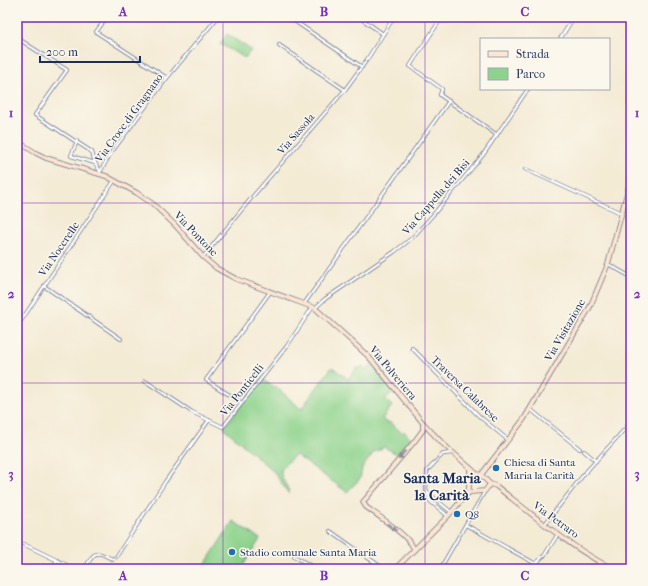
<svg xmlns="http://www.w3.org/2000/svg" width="648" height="586" viewBox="0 0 648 586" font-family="'IM FELL French Canon',serif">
<rect width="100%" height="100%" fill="#fbf7ec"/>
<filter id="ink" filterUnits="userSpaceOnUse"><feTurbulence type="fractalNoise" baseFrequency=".025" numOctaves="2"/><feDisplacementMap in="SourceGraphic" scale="8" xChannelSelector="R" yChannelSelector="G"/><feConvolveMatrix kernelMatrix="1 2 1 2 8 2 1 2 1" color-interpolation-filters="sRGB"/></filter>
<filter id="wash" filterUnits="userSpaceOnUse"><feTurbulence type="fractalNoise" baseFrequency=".012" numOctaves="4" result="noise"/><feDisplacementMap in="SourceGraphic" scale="16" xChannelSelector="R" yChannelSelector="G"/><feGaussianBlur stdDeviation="0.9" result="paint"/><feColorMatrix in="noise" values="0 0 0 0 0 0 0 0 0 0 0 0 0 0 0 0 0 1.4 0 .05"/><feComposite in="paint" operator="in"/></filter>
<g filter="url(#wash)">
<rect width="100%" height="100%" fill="#f4ebd5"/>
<!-- green -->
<g fill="#8ed38d" stroke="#548176">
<path d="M227 34 251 50 245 58 220 44Z"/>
<path d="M372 364 394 391 385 399 392 406 382 419 387 423 389 422 402 433 404 431 411 438 397 454 384 447 374 452 362 468 360 479 347 492 296 455 294 456C282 468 276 469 286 485 288 489 289 491 289 494L274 472 224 428 262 378 274 388 275 386 301 409 332 367 348 379 357 367 360 369 362 366 367 370Z"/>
<path d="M233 521 260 539 241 569H208L204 566Z"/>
</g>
</g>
<g filter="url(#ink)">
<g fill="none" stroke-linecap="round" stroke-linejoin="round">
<!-- street casing -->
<g stroke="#677188" stroke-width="4">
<g id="street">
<path d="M107 17 96 32 167 78"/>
<path d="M359 17 383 34"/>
<path d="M442 17 410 66 442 89 440 95 497 135"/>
<path d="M293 20 362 67"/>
<path d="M17 38 67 70 35 115 92 152 95 163 100 171"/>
<path d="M560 39 574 17"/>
<path d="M279 45 345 90"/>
<path d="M77 141 71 156 95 163"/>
<path d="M525 169 621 213"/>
<path d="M100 172 111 153 167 78 218 17"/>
<path d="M203 257 253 196 344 91 366 61 394 17"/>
<path d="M608 264 631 277"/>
<path d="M44 286 121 339"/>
<path d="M304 304 449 101"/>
<path d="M315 308 325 299 394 252 412 238 432 216 483 155 528 89"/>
<path d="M17 327 114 181"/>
<path d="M412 348 479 416 508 440"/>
<path d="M145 381 192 412 223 427 287 346 312 308"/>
<path d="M242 403 206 380 270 292"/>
<path d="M530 409 580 449"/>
<path d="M584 451 596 461"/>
<path d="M427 491 430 501 448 516"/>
<path d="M451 512 426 491 427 471 443 454 453 453"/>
<path d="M545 524 584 474 631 422"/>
<path d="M466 525 536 564 542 557 544 556 558 534"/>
<path d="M330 531 384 569"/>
<path d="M17 541 75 569"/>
<path d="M294 556 316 569"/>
<path d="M52 569 57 560"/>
<path d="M84 569C95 553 93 549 112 559L116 557 165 482 209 420"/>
<path d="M440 569 485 491"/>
<path d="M596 569 600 562"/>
</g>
</g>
<!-- secondary casing -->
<g stroke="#677188" stroke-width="5.5">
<g id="secondary">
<path d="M17 141 36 153 46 158 106 176 137 193 153 204 175 225 203 257 216 268 236 279 315 308 369 357 423 423 442 443 477 474 481 475 490 484 496 486C533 515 571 548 613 569"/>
<path d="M481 475 524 419 590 307 608 264 631 178"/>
<path d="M467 494 469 487 470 468"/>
<path d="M414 550C412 538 377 515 366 507L363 502 414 442 423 430V423"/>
<path d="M395 569 448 516 466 495 470 492 485 491 490 484"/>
</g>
</g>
<!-- street -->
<use href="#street" stroke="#fff" stroke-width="2.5"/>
<!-- secondary -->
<use href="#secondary" stroke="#fde5d0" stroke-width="4"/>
</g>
<!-- one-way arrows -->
<defs><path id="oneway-solid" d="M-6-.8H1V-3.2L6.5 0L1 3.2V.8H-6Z"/></defs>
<g fill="#8c8a97">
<use href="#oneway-solid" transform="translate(402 455) rotate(131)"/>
<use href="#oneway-solid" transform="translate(392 527) rotate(37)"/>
</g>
</g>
<!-- grid -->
<path fill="none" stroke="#7b2cbf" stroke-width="1" stroke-opacity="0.55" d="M223 17V569M425 17V569M17 203H631M17 383H631"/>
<!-- markers -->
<g fill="#1f6fb2" stroke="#fbf7ec" stroke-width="1.5">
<circle cx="496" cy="468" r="4"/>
<circle cx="457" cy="514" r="4"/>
<circle cx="232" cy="552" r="4"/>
</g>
<g text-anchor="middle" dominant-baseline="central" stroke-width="3" stroke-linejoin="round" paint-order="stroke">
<!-- street labels -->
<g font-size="11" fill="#1b2f5e" stroke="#fbf7ec">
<text transform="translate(129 118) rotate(-54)">Via Croce di Gragnano</text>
<text transform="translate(296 134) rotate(-49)">Via Sassola</text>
<text transform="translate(436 197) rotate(-49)">Via Cappella dei Bisi</text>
<text transform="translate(196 234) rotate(46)">Via Pontone</text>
<text transform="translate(59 249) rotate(-56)">Via Nocerelle</text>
<text transform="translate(565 330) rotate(-60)">Via Visitazione</text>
<text transform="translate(393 373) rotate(50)">Via Polveriera</text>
<text transform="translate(465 389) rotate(44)">Traversa Calabrese</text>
<text transform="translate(242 390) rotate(-52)">Via Ponticelli</text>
<text transform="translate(556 520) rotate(36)">Via Petraro</text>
</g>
<!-- poi labels -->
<g font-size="11" fill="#1b2f5e" stroke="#fbf7ec" text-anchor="start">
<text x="504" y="462">Chiesa di Santa<tspan x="504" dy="13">Maria la Carità</tspan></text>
<text x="465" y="514">Q8</text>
<text x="240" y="552">Stadio comunale Santa Maria</text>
</g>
<!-- district labels -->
<g font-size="15" font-weight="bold" fill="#1b2f5e" stroke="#fbf7ec">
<text x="442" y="478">Santa Maria<tspan x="442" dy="17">la Carità</tspan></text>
</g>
</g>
<!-- margin -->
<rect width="648" height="586" fill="none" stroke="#fbf7ec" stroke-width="44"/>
<!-- legend -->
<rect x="480" y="38" width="130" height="52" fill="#fbf7ec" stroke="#a1a7b3"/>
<rect x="488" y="51" width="20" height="6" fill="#fde5d0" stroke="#a1a7b3"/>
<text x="516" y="58" font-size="12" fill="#1b2f5e">Strada</text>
<rect x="488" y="68" width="20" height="12" fill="#8ed38d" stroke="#a1a7b3"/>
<text x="516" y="78" font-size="12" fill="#1b2f5e">Parco</text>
<!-- scale -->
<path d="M40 56v6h100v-6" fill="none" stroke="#1b2f5e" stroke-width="2"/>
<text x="46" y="56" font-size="12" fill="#1b2f5e" stroke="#fbf7ec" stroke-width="3" paint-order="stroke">200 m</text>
<rect x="22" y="22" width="604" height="542" fill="none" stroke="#7b2cbf" stroke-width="1.5"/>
<g font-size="13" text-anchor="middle" font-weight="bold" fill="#7b2cbf">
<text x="123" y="16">A</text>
<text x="324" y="16">B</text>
<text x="525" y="16">C</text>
<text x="11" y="117">1</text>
<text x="637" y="117">1</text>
<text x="11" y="298">2</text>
<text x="637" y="298">2</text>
<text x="11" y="478">3</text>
<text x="637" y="478">3</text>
<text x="123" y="580">A</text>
<text x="324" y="580">B</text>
<text x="525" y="580">C</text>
</g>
</svg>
